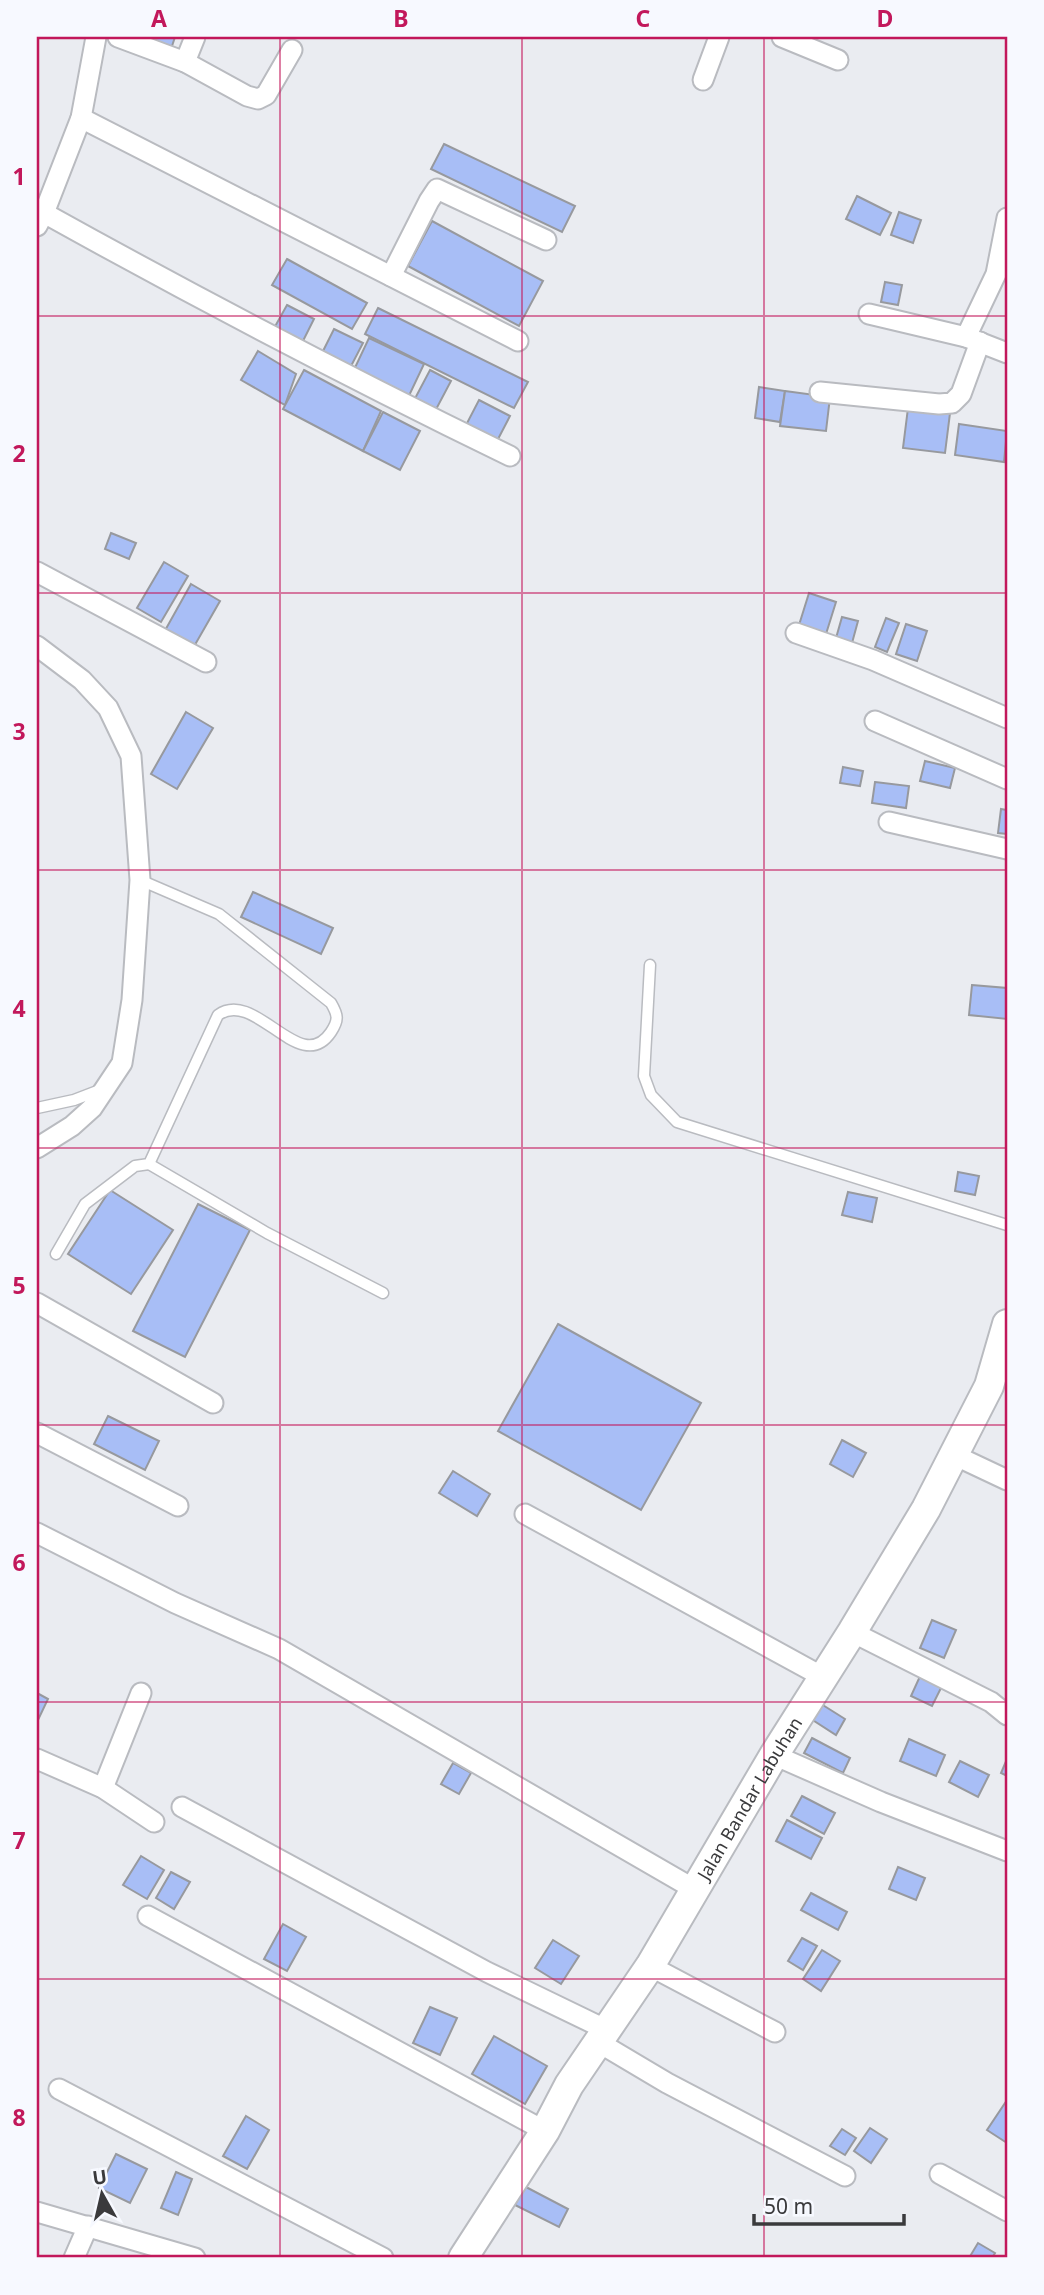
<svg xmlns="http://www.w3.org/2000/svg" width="1044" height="2295" viewBox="0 0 1044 2295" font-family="'Noto Sans',sans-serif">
<rect width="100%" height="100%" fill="#eaecf1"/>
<!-- building -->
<g fill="#a8bef6" stroke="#97999e" stroke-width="2">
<path d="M150 37H175L171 49 148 41Z"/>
<path d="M444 144 575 206 562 232 431 169Z"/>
<path d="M857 196 891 213 880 235 846 219Z"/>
<path d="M899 212 921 220 913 243 891 235Z"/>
<path d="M432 221 543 281 519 326 408 266Z"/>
<path d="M287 259 367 303 352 329 272 285Z"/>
<path d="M885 282 902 285 898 305 881 302Z"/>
<path d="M287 305 314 319 301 345 273 330Z"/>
<path d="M378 308 528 382 514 408 365 334Z"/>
<path d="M334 329 363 343 349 370 320 357Z"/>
<path d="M369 338 424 364 406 402 351 376Z"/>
<path d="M258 351 296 374 285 405 241 380Z"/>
<path d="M304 370 381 411 363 451 283 409Z"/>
<path d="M430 370 451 381 432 417 411 406Z"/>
<path d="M759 387 785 391 780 422 755 418Z"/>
<path d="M785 391 830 397 826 431 780 426Z"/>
<path d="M479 400 510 416 496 443 465 427Z"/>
<path d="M908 408 950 413 945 453 903 448Z"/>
<path d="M383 412 420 431 400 470 363 451Z"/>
<path d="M959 424 1007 431 1004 462 955 455Z"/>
<path d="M111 533 136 543 129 559 105 549Z"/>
<path d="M164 562 188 576 161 622 137 608Z"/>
<path d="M191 584 220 601 192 650 163 634Z"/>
<path d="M809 593 836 602 826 634 799 625Z"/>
<path d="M842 617 858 621 852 643 836 638Z"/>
<path d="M886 618 899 623 887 652 875 647Z"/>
<path d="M906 624 927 631 917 661 896 654Z"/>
<path d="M186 712 213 728 177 789 151 774Z"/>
<path d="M925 761 955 768 950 788 920 781Z"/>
<path d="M843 767 863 771 860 786 840 783Z"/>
<path d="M875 782 909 786 906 808 872 803Z"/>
<path d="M1001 809 1007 810V834L998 833Z"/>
<path d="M253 892 333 928 321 954 241 917Z"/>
<path d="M972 985 1007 988V1019L969 1015Z"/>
<path d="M958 1172 979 1176 975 1195 955 1191Z"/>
<path d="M110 1190 173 1230 131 1294 68 1254Z"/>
<path d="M848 1192 877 1198 872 1222 842 1215Z"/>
<path d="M198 1204 250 1230 185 1357 133 1331Z"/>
<path d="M558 1324 701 1403 641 1510 498 1431Z"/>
<path d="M108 1416 159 1441 145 1470 94 1444Z"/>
<path d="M842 1440 866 1453 853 1477 830 1464Z"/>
<path d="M453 1471 490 1494 477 1516 439 1493Z"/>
<path d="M932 1620 956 1630 944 1658 920 1648Z"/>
<path d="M921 1674 943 1684 932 1706 911 1696Z"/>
<path d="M37 1693 48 1699 37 1722Z"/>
<path d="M818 1702 845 1719 836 1735 808 1717Z"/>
<path d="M812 1738 850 1758 843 1773 804 1753Z"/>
<path d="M909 1739 945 1755 936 1776 900 1761Z"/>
<path d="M1007 1759V1776L1001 1773Z"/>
<path d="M960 1761 989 1775 978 1797 949 1782Z"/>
<path d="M453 1763 471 1773 459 1794 441 1784Z"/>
<path d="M802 1796 835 1813 824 1834 791 1816Z"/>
<path d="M787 1820 822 1838 811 1859 776 1841Z"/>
<path d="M141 1856 164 1870 147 1899 123 1885Z"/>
<path d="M898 1867 925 1878 916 1900 889 1889Z"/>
<path d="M171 1872 190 1882 174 1909 156 1898Z"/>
<path d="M811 1893 847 1912 838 1930 801 1910Z"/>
<path d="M283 1924 306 1937 287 1971 264 1959Z"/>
<path d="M802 1938 817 1946 803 1970 788 1961Z"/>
<path d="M553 1940 579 1956 561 1984 535 1968Z"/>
<path d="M822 1950 840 1961 821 1991 803 1979Z"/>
<path d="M430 2007 457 2018 440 2055 413 2043Z"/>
<path d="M494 2036 547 2066 525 2104 472 2074Z"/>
<path d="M1007 2100V2143L987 2130Z"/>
<path d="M246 2116 269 2130 247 2169 223 2156Z"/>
<path d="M870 2128 887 2139 871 2163 854 2151Z"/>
<path d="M842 2129 856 2138 845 2155 830 2146Z"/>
<path d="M116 2154 147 2169 130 2203 99 2188Z"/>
<path d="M176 2172 192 2179 178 2215 161 2208Z"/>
<path d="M524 2186 568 2209 559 2227 515 2205Z"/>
<path d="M978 2243 995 2253 992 2258H969Z"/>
</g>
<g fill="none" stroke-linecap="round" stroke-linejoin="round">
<!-- lane casing -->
<g stroke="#b9bbc0" stroke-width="13">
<g id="lane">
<path d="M650 965 644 1076 651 1095 677 1122 1007 1225"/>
<path d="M37 1108 74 1100 100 1090"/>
<path d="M149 1164 267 1233 383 1293"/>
<path d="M56 1254 85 1204 135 1166 149 1164 218 1015C256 988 300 1078 331 1032 339 1020 338 1015 331 1003L219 914 140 880"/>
</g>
</g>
<!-- street casing -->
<g stroke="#b9bbc0" stroke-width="23">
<g id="street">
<path d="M118 37 185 62 247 96 258 99 266 95 292 50"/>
<path d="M782 37 838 60"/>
<path d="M185 62 195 37"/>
<path d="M703 80 719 37"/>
<path d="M81 118 518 341"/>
<path d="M44 213C197 298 352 379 510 456"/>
<path d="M1007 218 996 274 966 337 1007 353"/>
<path d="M37 226 44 213 81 118 96 37"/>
<path d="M391 276 429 201 437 189 546 240"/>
<path d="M869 314 966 337"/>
<path d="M820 392 939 404 952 403 961 394 980 342"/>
<path d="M37 572 206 662"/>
<path d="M796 633 873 660 1007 718"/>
<path d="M37 646 82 680 108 708 131 756 140 880 132 1000 122 1063 92 1108 72 1126 37 1148"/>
<path d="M875 721 1007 779"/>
<path d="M889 822 1007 849"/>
<path d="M37 1303 213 1403"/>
<path d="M37 1433 178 1506"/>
<path d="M954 1455 1007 1480"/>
<path d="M525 1514 823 1677"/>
<path d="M37 1533 175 1603 279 1649 694 1889"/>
<path d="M852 1632 991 1702 1007 1715"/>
<path d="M774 1755 881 1802 1007 1851"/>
<path d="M37 1759 103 1788 154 1822"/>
<path d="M103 1788 141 1693"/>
<path d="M182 1807 487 1972 607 2030"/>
<path d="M148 1916 545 2131"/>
<path d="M650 1966 775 2032"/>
<path d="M598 2042 667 2083 845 2176"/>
<path d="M59 2089 383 2258"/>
<path d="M940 2174 1007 2211"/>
<path d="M37 2212 195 2258"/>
<path d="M74 2258 88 2226"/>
</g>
</g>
<!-- secondary casing -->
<g stroke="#b9bbc0" stroke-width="32">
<g id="secondary">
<path id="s1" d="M463 2258 545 2131 569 2085 650 1966 774 1755 852 1632 926 1509 989 1386 1007 1324"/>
</g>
</g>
<!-- lane -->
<use href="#lane" stroke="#fff" stroke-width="10"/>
<!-- street -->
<use href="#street" stroke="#fff" stroke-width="19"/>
<!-- secondary -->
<use href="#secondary" stroke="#fff" stroke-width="28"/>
</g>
<!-- grid -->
<path fill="none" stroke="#c2185b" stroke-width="2" stroke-opacity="0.55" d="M280 37V2258M522 37V2258M764 37V2258M37 316H1007M37 593H1007M37 870H1007M37 1148H1007M37 1425H1007M37 1702H1007M37 1979H1007"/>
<g text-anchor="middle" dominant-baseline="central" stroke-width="6" stroke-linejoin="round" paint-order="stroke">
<!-- street labels -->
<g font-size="18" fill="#3a3a3c" stroke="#f7f9ff">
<text stroke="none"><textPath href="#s1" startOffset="542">Jalan Bandar Labuhan</textPath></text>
</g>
</g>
<!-- border -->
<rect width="1044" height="2295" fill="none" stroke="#f7f9ff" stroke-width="77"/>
<!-- north arrow -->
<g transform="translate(102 2194) rotate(352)" stroke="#f7f9ff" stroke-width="5" paint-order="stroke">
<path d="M0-5L12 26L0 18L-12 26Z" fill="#3a3a3c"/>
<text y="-10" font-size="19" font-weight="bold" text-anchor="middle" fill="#3a3a3c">U</text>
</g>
<!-- scale -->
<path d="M754 2214v10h150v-10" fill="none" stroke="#3a3a3c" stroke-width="3.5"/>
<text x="764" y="2214" font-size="21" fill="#3a3a3c" stroke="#f7f9ff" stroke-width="5" paint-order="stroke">50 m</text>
<rect x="38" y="38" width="968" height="2218" fill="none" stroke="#c2185b" stroke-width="2.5"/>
<g font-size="23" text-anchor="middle" font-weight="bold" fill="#c2185b">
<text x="159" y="27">A</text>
<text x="401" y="27">B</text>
<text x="643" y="27">C</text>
<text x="885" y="27">D</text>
<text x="19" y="185">1</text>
<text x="19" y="462">2</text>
<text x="19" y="740">3</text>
<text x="19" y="1017">4</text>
<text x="19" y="1294">5</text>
<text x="19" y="1571">6</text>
<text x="19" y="1849">7</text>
<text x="19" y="2126">8</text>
</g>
</svg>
